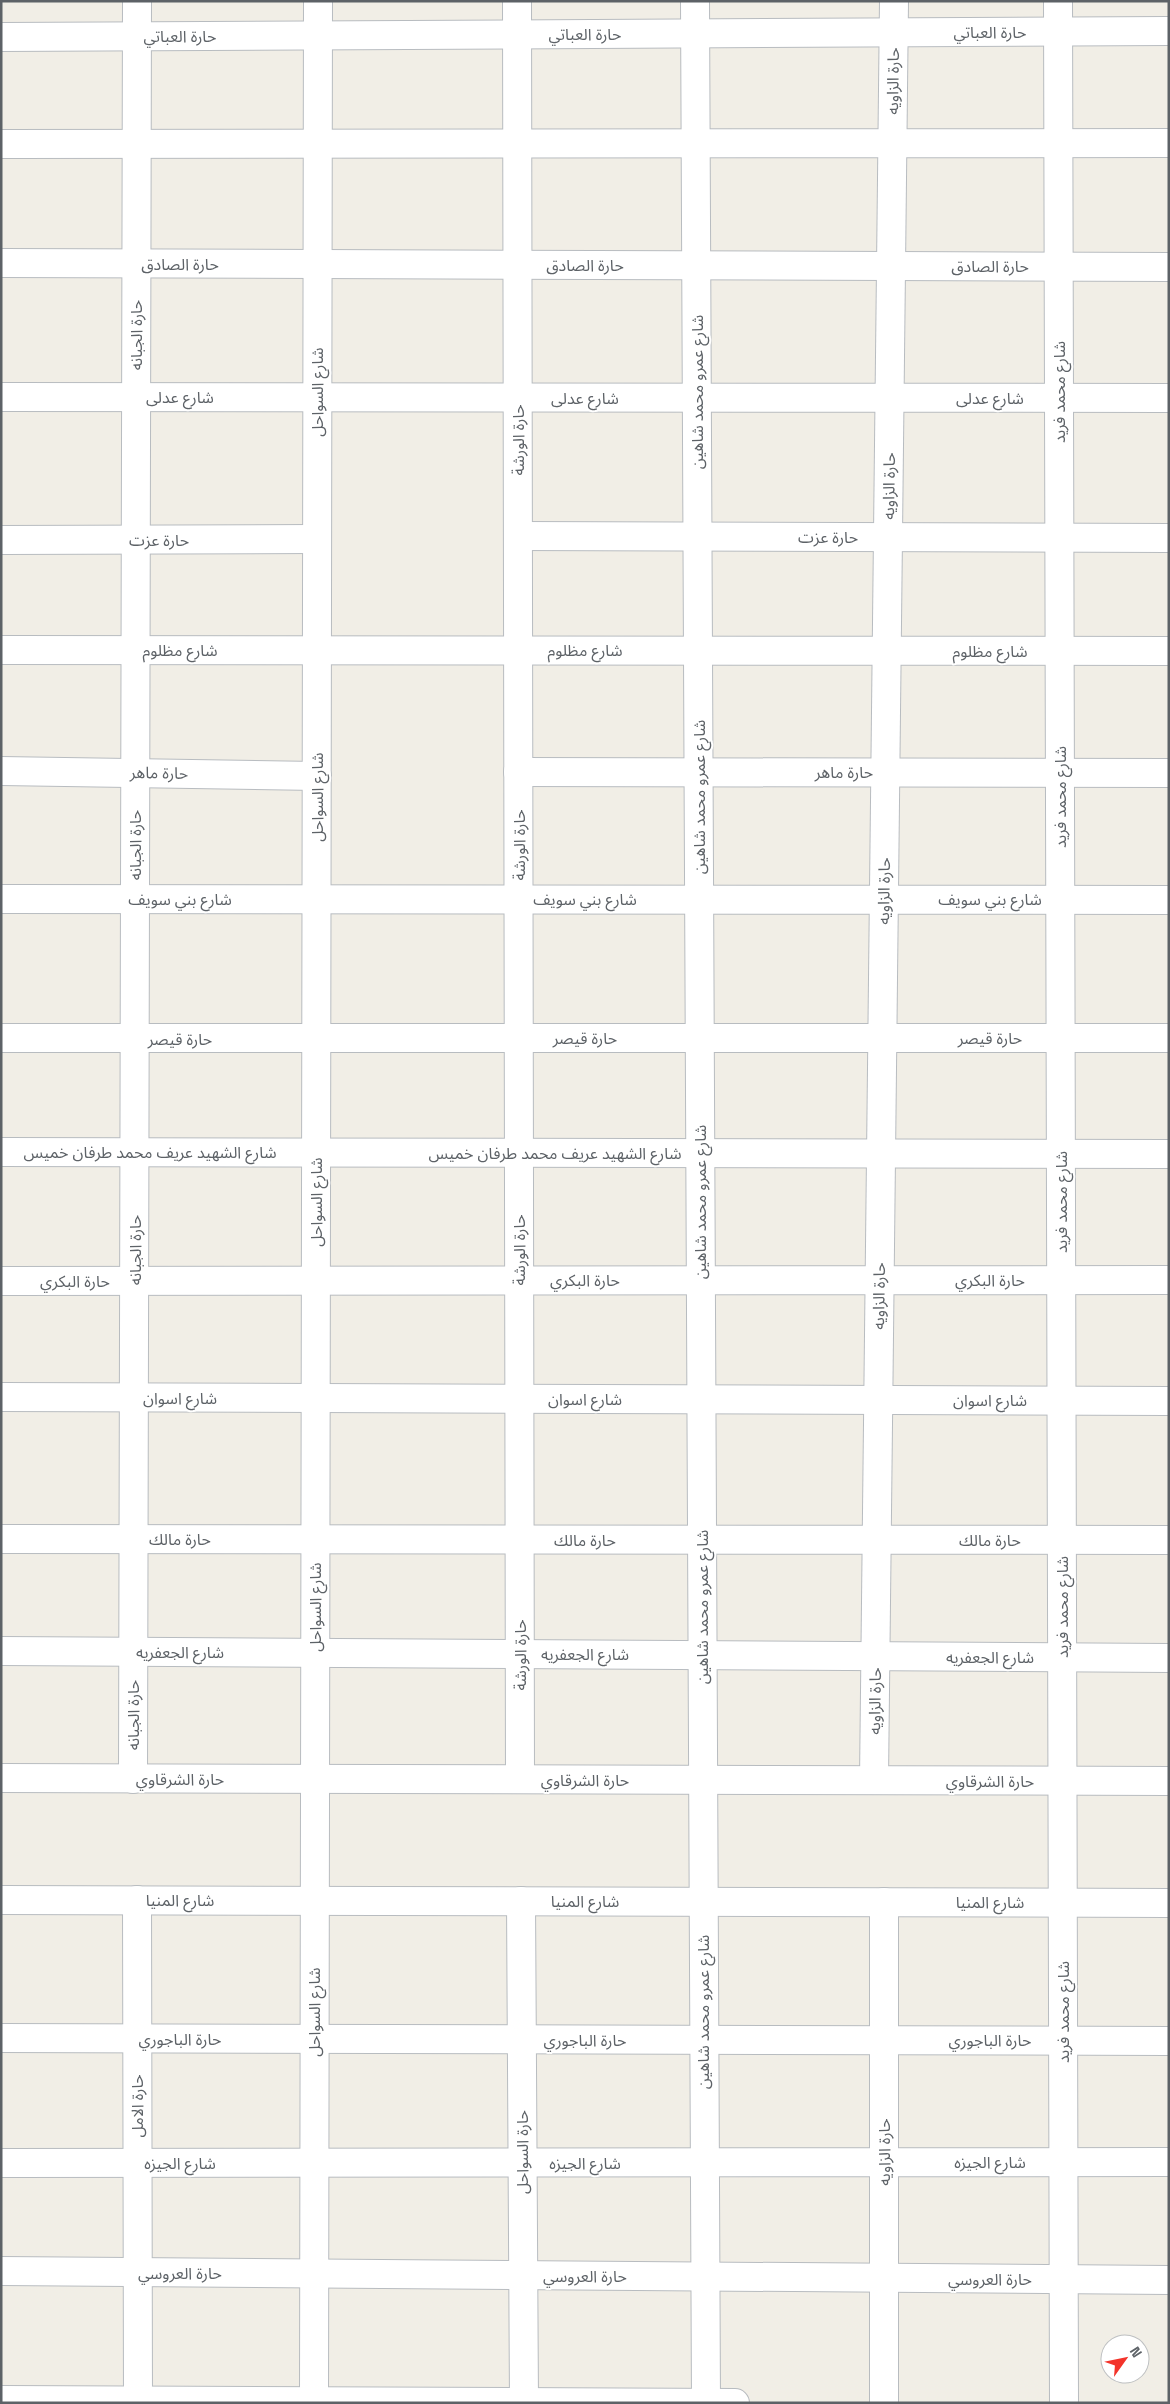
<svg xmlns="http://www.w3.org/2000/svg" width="1170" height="2404" viewBox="0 0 1170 2404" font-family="'Space Grotesk','Noto Sans Arabic',sans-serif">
<rect width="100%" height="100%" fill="#f1eee6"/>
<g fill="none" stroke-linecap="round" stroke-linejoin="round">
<!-- minor casing -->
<g stroke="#b8bcc0" stroke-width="30">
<g id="minor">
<path d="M517 1 520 1779"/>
<path d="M695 1 706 2403"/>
<path d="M1058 1 1064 2403"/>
<path d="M1 37 1169 31"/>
<path d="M1 144 1169 143"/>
<path d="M1 263 1169 267"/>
<path d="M1 397 1169 398"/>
<path d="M518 536 1169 538"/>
<path d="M1 540 317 539"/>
<path d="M1 650 1169 651"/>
<path d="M1 771 317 776"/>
<path d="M518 772 1169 773"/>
<path d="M1 899 1169 900"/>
<path d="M1 1038H1169"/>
<path d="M1 1152 1169 1154"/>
<path d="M1 1281 1169 1280"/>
<path d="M1 1397 1169 1401"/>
<path d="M1 1539 1169 1540"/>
<path d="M1 1651 1169 1658"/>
<path d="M1 1778 1169 1781"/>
<path d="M133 1779 137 1"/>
<path d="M874 1780 894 1"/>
<path d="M1 1900 1169 1903"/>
<path d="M137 1900 138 2403"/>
<path d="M521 1901 524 2403"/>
<path d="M884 1902V2403"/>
<path d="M1 2038 1169 2041"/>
<path d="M1 2163 1169 2162"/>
<path d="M1 2271 1169 2280"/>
<path d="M1 2400 735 2403"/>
<path d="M314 2403 318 1"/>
</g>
</g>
<!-- minor -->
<use href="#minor" stroke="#fff" stroke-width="28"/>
</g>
<g text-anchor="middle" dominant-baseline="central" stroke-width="4" stroke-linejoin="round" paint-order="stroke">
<!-- street labels -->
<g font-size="16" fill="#5d6267" stroke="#fff">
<text x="990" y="32">حارة العباتي</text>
<text x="585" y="34">حارة العباتي</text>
<text x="180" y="36">حارة العباتي</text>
<text transform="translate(893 81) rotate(-89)">حارة الزاويه</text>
<text x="180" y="264">حارة الصادق</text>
<text x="585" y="265">حارة الصادق</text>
<text x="990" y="266">حارة الصادق</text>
<text transform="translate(136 335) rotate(-90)">حارة الجبانه</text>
<text transform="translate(317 392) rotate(-90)">شارع السواحل</text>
<text transform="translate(697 392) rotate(-90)">شارع عمرو محمد شاهين</text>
<text transform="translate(1059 392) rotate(-90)">شارع محمد فريد</text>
<text x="180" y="397">شارع عدلى</text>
<text x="585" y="398">شارع عدلى</text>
<text x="990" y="398">شارع عدلى</text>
<text transform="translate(518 440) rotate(-90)">حارة الورشة</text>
<text transform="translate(889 486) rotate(-89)">حارة الزاويه</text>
<text x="828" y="537">حارة عزت</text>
<text x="159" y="540">حارة عزت</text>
<text x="180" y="650">شارع مظلوم</text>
<text x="585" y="650">شارع مظلوم</text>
<text x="990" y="651">شارع مظلوم</text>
<text x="844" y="772">حارة ماهر</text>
<text transform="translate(159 773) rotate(1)">حارة ماهر</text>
<text transform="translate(317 797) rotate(-90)">شارع السواحل</text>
<text transform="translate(699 797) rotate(-90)">شارع عمرو محمد شاهين</text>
<text transform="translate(1060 797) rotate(-90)">شارع محمد فريد</text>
<text transform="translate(135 845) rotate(-90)">حارة الجبانه</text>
<text transform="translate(519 845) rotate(-90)">حارة الورشة</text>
<text transform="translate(884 891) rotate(-89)">حارة الزاويه</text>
<text x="180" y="899">شارع بني سويف</text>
<text x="585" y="899">شارع بني سويف</text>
<text x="990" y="899">شارع بني سويف</text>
<text x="585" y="1038">حارة قيصر</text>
<text x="990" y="1038">حارة قيصر</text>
<text x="180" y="1039">حارة قيصر</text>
<text x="150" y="1152">شارع الشهيد عريف محمد طرفان خميس</text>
<text x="555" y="1153">شارع الشهيد عريف محمد طرفان خميس</text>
<text transform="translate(316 1202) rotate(-90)">شارع السواحل</text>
<text transform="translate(700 1202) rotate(-90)">شارع عمرو محمد شاهين</text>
<text transform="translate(1061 1202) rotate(-90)">شارع محمد فريد</text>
<text transform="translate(135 1250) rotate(-90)">حارة الجبانه</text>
<text transform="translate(519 1250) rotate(-90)">حارة الورشة</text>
<text x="585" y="1280">حارة البكري</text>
<text x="990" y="1280">حارة البكري</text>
<text x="75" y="1281">حارة البكري</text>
<text transform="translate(879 1296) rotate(-89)">حارة الزاويه</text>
<text x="180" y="1398">شارع اسوان</text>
<text x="585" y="1399">شارع اسوان</text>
<text x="990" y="1400">شارع اسوان</text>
<text x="180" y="1539">حارة مالك</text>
<text x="585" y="1540">حارة مالك</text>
<text x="990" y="1540">حارة مالك</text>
<text transform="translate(315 1607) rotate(-90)">شارع السواحل</text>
<text transform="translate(702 1607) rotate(-90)">شارع عمرو محمد شاهين</text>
<text transform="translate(1062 1607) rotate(-90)">شارع محمد فريد</text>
<text x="180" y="1652">شارع الجعفريه</text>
<text x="585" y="1654">شارع الجعفريه</text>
<text transform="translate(520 1655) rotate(-90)">حارة الورشة</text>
<text x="990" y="1657">شارع الجعفريه</text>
<text transform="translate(875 1701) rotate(-89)">حارة الزاويه</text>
<text transform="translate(133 1715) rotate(-90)">حارة الجبانه</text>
<text x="180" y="1779">حارة الشرقاوي</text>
<text x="585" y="1780">حارة الشرقاوي</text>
<text x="990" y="1781">حارة الشرقاوي</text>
<text x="180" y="1900">شارع المنيا</text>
<text x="585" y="1901">شارع المنيا</text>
<text x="990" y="1902">شارع المنيا</text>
<text transform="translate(314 2012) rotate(-90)">شارع السواحل</text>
<text transform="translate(703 2012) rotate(-90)">شارع عمرو محمد شاهين</text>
<text transform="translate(1063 2012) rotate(-90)">شارع محمد فريد</text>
<text x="180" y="2039">حارة الباجوري</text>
<text x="585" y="2040">حارة الباجوري</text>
<text x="990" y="2040">حارة الباجوري</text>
<text transform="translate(137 2106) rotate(-90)">حارة الامل</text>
<text transform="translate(522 2152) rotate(-90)">حارة السواحل</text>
<text transform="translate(884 2152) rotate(-90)">حارة الزاويه</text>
<text x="990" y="2162">شارع الجيزه</text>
<text x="180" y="2163">شارع الجيزه</text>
<text x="585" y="2163">شارع الجيزه</text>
<text x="180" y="2273">حارة العروسي</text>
<text x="585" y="2276">حارة العروسي</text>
<text x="990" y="2279">حارة العروسي</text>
</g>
</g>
<!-- border -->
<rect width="1170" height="2404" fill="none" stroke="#5d6267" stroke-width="5"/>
<!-- north arrow -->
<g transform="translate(1125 2359) rotate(57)"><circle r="24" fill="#ffffff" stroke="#bec0c2"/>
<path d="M0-4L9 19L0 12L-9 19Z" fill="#f3332a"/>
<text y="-8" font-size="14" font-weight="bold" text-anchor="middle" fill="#5d6267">N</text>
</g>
</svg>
